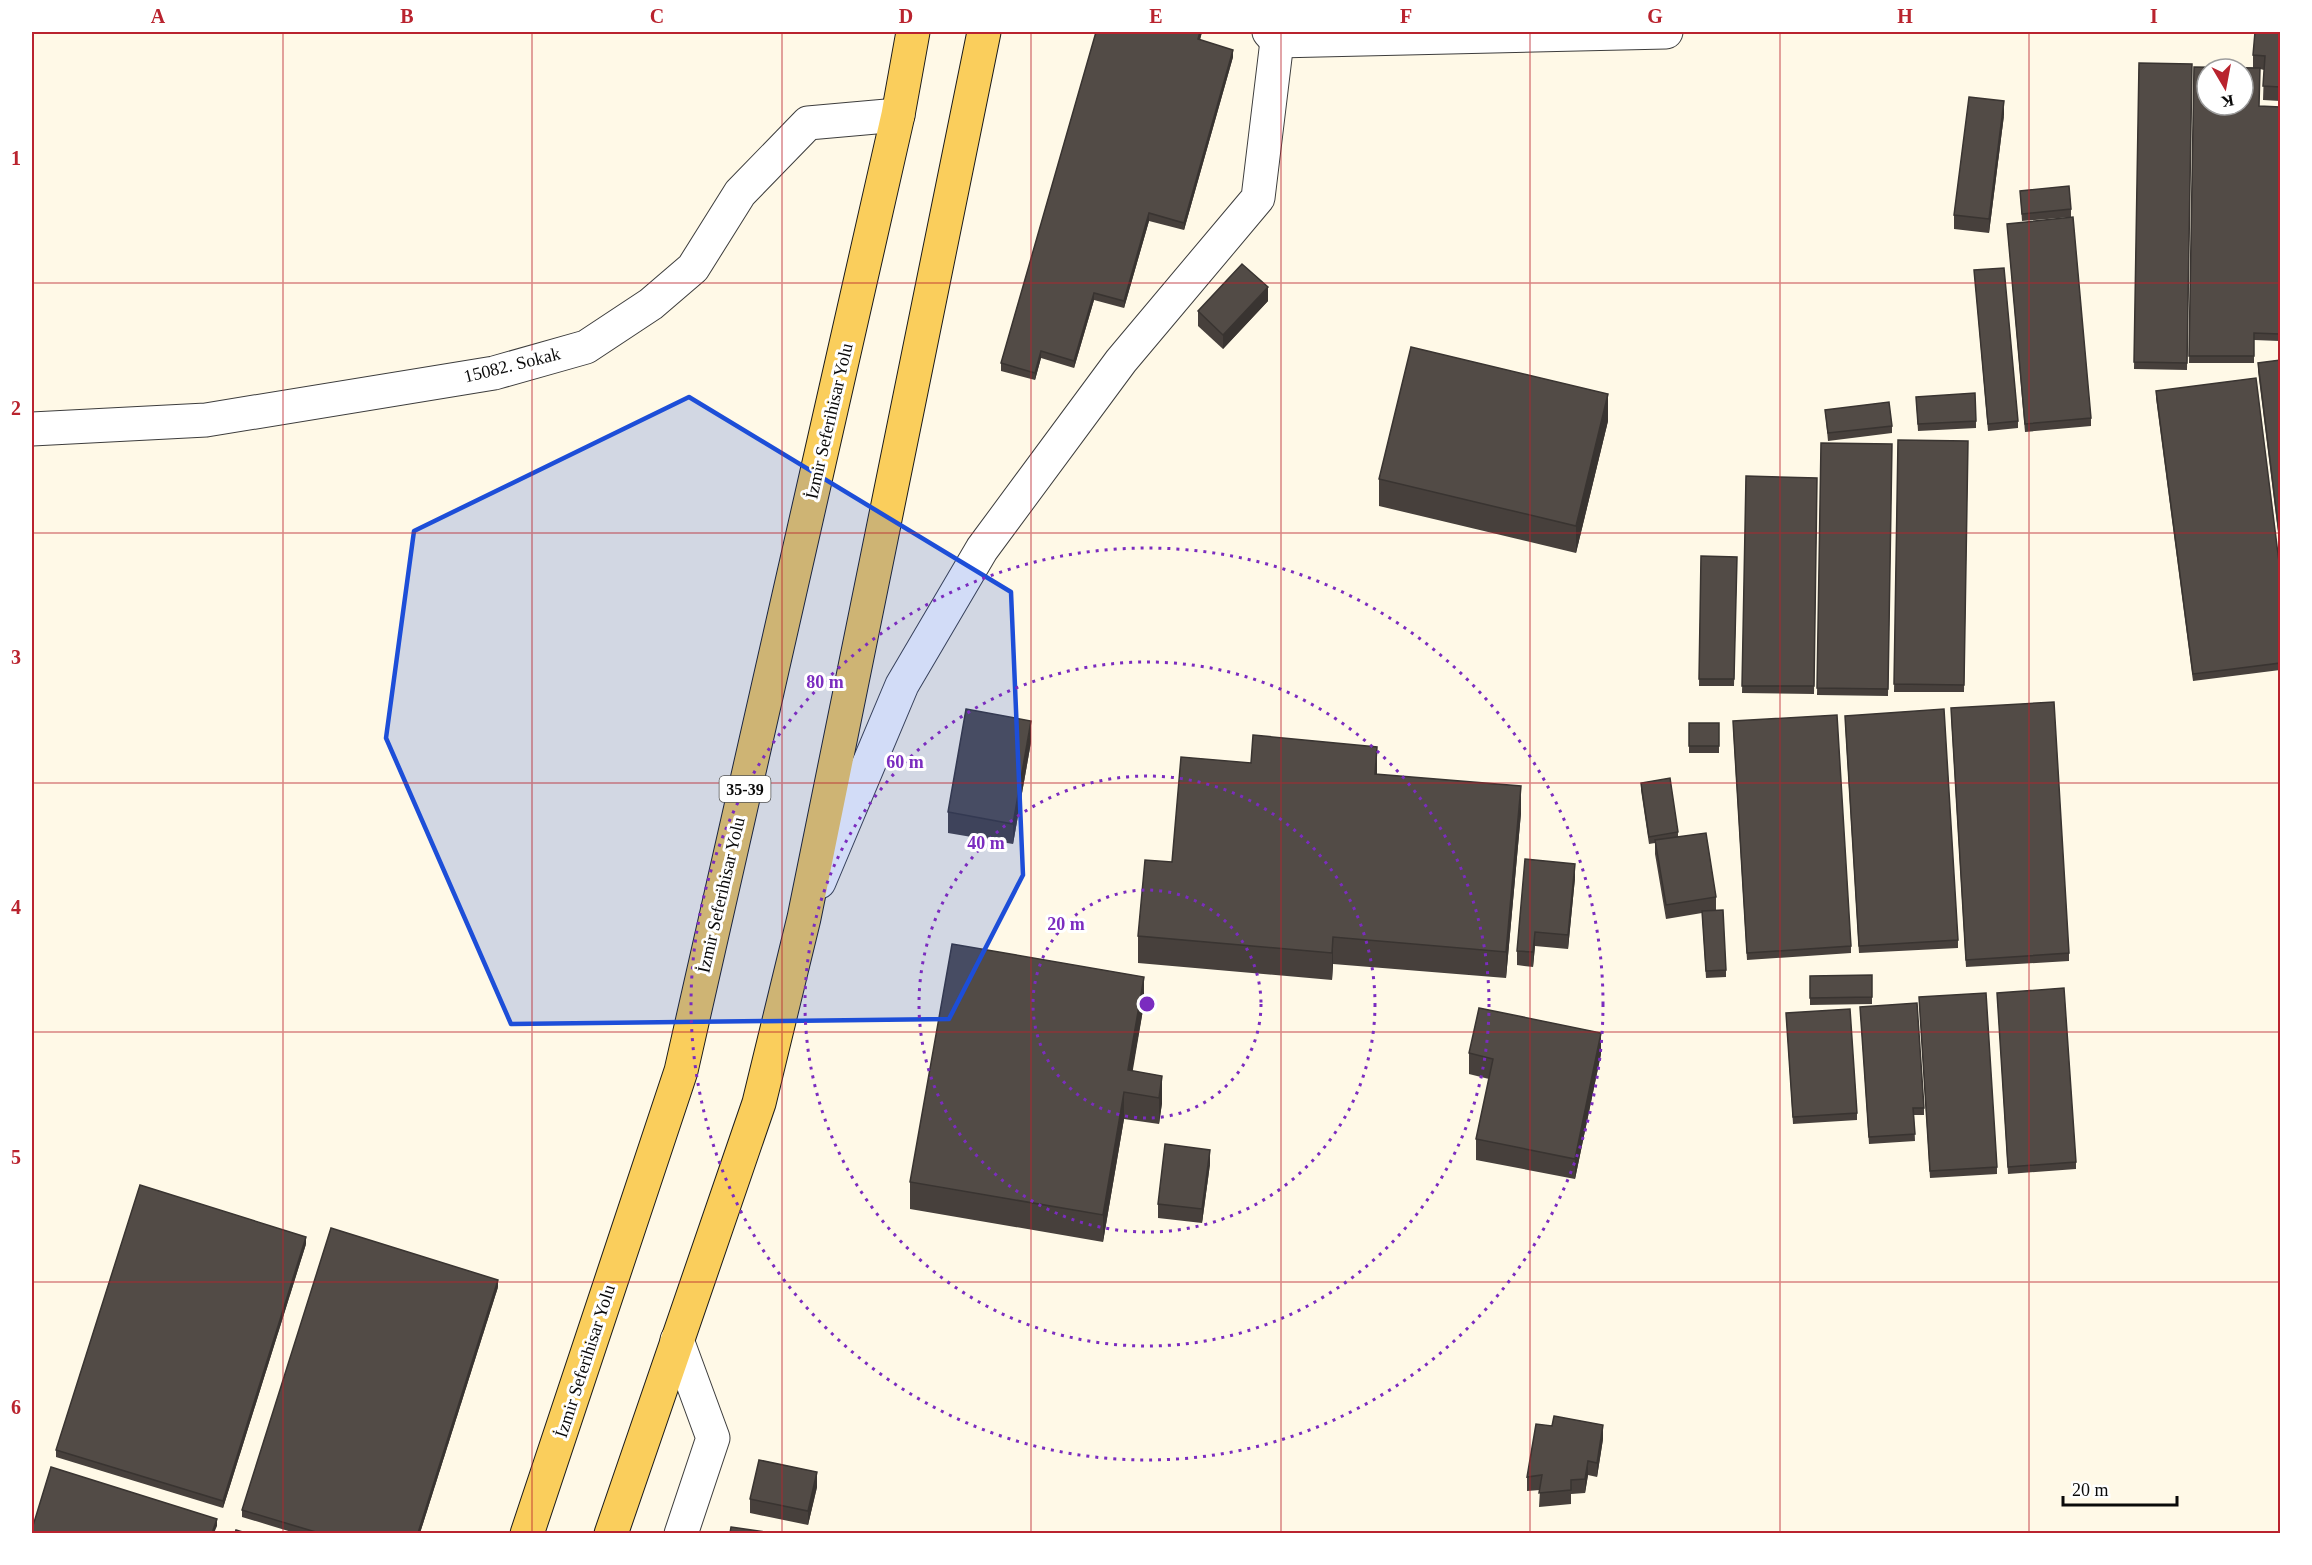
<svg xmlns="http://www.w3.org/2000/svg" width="2312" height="1565" viewBox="0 0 2312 1565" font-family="'Times New Roman',serif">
<rect width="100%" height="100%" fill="#fff9e7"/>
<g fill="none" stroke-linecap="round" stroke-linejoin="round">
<!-- minor casing -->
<g stroke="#3d3d3d" stroke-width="35">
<g id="minor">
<path d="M1269 32 1277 41 1666 32"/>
<path d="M32 429 206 420 494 373 586 347 651 304 693 268 740 193 808 123 898 115"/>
<path d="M819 882 902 685 982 549 1121 361 1258 198 1277 41"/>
<path d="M677 1340 713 1438 681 1534"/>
</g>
</g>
<!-- major casing -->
<g stroke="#1b1b1b" stroke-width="35">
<g id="major">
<path d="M527 1534 681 1071 898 115 913 32"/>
<path d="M611 1534 759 1103 804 918 984 32"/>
</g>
</g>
<!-- minor -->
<use href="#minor" stroke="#fff" stroke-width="33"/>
<!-- major -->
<use href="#major" stroke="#face5c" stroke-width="33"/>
</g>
<!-- wall -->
<g fill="#47403c">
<path d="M1096 32H1202L1200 40 1233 57 1184 230 1149 221 1124 308 1094 300 1074 368 1041 358 1035 380 1001 371V363Z"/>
<path d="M2280 32V101L2263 100 2264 70 2260 69 2259 106 2280 107V341L2254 340V363H2189L2194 67 2253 68V55Z"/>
<path d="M2139 63 2192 64 2187 370 2134 369Z"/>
<path d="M2004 115 1989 233 1954 229V215Z"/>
<path d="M2020 191 2071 209V217L2022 221Z"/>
<path d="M2007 224 2091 418V426L2025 432Z"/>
<path d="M1974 270 2018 421V428L1988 431Z"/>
<path d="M1268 301 1223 349 1198 326V311Z"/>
<path d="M2280 360V548L2258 371V363Z"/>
<path d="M2156 391 2280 570V670L2193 681 2156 398Z"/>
<path d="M1916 397 1976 421V428L1918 431Z"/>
<path d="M1825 410 1892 426V433L1828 441Z"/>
<path d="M1608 421 1576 553 1379 506V479Z"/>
<path d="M1898 440 1968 441 1964 692H1894Z"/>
<path d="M1821 443 1892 444 1888 696 1817 695Z"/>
<path d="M1746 476 1817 478 1814 694 1742 693Z"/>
<path d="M1701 556 1737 557 1734 686H1699Z"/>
<path d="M1951 715 2069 953V961L1966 967Z"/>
<rect x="1689" y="723" width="30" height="30"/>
<path d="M1845 723 1958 940V948L1859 953Z"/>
<path d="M1733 728 1851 946V953L1747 960Z"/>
<path d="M1031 742 1013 844 948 833V812Z"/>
<path d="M1377 774 1521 813 1506 978 1333 964 1332 980 1138 963V936L1172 862Z"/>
<path d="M1641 783 1678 832V837L1716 897V910L1726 970V977L1706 978 1702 913 1666 919 1655 854V843L1649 844 1641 790Z"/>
<path d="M1575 878 1568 949 1535 946 1533 967 1517 965V951Z"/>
<path d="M1872 975V1004L1810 1005V976Z"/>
<path d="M1997 993 2076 1162V1169L2008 1174Z"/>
<path d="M1919 997 1997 1167V1174L1930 1178Z"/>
<path d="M1144 1004 1132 1071 1162 1076V1103L1159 1124 1124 1119 1103 1242 910 1209V1182Z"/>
<path d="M1860 1007 1924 1108V1115H1914L1915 1141 1869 1144Z"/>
<path d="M1786 1013 1857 1113V1120L1793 1124Z"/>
<path d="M1469 1053 1601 1054 1575 1179 1476 1160V1139L1489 1079 1469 1074Z"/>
<path d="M1210 1164 1202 1223 1158 1218V1204Z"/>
<path d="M306 1244 223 1508 56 1457V1450Z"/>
<path d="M498 1287 420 1533H295L242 1517V1510Z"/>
<path d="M1603 1439 1597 1477 1588 1475 1585 1493 1571 1494V1504L1539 1507 1540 1490 1527 1491V1477Z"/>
<path d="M817 1487 808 1525 750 1513V1499Z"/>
</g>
<!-- shaded-wall -->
<g fill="#393431">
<path d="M1200 32H1202L1198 46V39Z"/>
<path d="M1233 50V57L1184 230V223Z"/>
<path d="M2004 101V115L1989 233V219Z"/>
<path d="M1149 213V221L1124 308V301Z"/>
<path d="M1268 287V301L1223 349V335Z"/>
<path d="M1094 293V300L1074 368V361Z"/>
<path d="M1041 351V358L1035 380V373Z"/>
<path d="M1608 394V421L1576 553V526Z"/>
<path d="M1031 721V742L1013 844V824Z"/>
<path d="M1377 747V774L1375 801V774Z"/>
<path d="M1521 786V813L1506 978V952Z"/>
<path d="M1575 864V878L1568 949V935Z"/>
<path d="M1535 932V946L1533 967V952Z"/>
<path d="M1333 937V964L1332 980V953Z"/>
<path d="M1144 977V1004L1129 1093 1128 1070Z"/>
<path d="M1601 1033V1054L1575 1179V1159Z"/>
<path d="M1162 1076V1103L1159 1124V1098Z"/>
<path d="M1124 1092V1119L1103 1242V1215Z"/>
<path d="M1210 1150V1164L1202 1223V1209Z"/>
<path d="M306 1237V1244L223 1508V1501Z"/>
<path d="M498 1280V1287L420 1533H418Z"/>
<path d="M1603 1425V1439L1597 1477V1463Z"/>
<path d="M1588 1461V1475L1585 1493V1479Z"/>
<path d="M817 1472V1487L808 1525V1511Z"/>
<path d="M217 1519V1526L214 1533H212Z"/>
</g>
<!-- building -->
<g fill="#524b46" stroke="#393431" stroke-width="1.5" fill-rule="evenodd">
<path d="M1096 32H1200L1198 39 1233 50 1184 223 1149 213 1124 301 1094 293 1074 361 1041 351 1035 373 1001 363Z"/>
<path d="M2255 32H2280V87L2263 86 2265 56 2253 55Z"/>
<path d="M2139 63 2192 64 2187 363 2134 362Z"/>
<path d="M2194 67 2260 68 2259 106 2280 107V334L2254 333V356H2189ZM2207 69H2243V105H2207Z"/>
<path d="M1969 97 2004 101 1989 219 1954 215Z"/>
<path d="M2069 186 2071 209 2022 214 2020 191Z"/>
<path d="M2073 217 2091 418 2025 424 2007 224Z"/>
<path d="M1242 264 1268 287 1223 335 1198 311Z"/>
<path d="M2004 268 2018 421 1988 424 1974 270Z"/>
<path d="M1411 347 1608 394 1576 526 1379 479Z"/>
<path d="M2280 360V541L2258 363Z"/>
<path d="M2256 378 2280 570V663L2193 674 2156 391Z"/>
<path d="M1975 393 1976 421 1918 424 1916 397Z"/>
<path d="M1889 402 1892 426 1828 433 1825 410Z"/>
<path d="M1898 440 1968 441 1964 685 1894 684Z"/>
<path d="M1821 443 1892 444 1888 689 1817 688Z"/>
<path d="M1746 476 1817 478 1814 686H1742Z"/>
<path d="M1701 556 1737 557 1734 679H1699Z"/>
<path d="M2054 702 2069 953 1966 960 1951 708Z"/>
<path d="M966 709 1031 721 1013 824 948 812Z"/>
<path d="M1944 709 1958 940 1859 946 1845 716Z"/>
<path d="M1837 715 1851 946 1747 953 1733 721Z"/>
<rect x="1689" y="723" width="30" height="23"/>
<path d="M1253 735 1377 747 1375 774 1521 786 1506 952 1333 937 1332 953 1138 936 1145 860 1172 862 1181 757 1251 763Z"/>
<path d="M1670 778 1678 832 1649 837 1641 783Z"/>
<path d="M1706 833 1716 897 1666 905 1655 840Z"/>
<path d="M1525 859 1575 864 1568 935 1535 932 1533 952 1517 951Z"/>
<path d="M1723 910 1726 970 1706 971 1702 911Z"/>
<path d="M952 944 1144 977 1128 1070 1162 1076 1159 1098 1124 1092 1103 1215 910 1182Z"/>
<path d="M1872 975V997L1810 998V976Z"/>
<path d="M2064 988 2076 1162 2008 1167 1997 993Z"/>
<path d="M1986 993 1997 1167 1930 1171 1919 997Z"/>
<path d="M1917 1003 1924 1108H1913L1915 1134 1869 1137 1860 1007Z"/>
<path d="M1479 1008 1601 1033 1575 1159 1476 1139 1493 1059 1469 1053Z"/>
<path d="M1850 1009 1857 1113 1793 1117 1786 1013Z"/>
<path d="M1165 1144 1210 1150 1202 1209 1158 1204Z"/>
<path d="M140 1185 306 1237 223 1501 56 1450Z"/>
<path d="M331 1228 498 1280 418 1533H319L242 1510Z"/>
<path d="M1554 1416 1603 1425 1597 1463 1588 1461 1585 1479 1571 1480V1490L1539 1493 1542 1475 1527 1477 1536 1424 1552 1426Z"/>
<path d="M759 1460 817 1472 808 1511 750 1499Z"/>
<path d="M51 1467 217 1519 212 1533H32V1529Z"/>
<path d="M731 1527 772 1533H730Z"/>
<path d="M236 1530 246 1533H235Z"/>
</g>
<!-- marked area -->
<path fill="#1d4ed8" fill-opacity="0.2" stroke="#1d4ed8" stroke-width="4.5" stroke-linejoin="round" d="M689 397 1011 592 1023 875 949 1019 511 1024 386 738 414 531Z"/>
<!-- grid -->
<path fill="none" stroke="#b9232e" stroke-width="1.5" stroke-opacity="0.55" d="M283 32V1534M532 32V1534M782 32V1534M1031 32V1534M1281 32V1534M1530 32V1534M1780 32V1534M2029 32V1534M32 283H2280M32 533H2280M32 783H2280M32 1032H2280M32 1282H2280"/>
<!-- distance rings -->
<g fill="none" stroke="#7b2cbf" stroke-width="3" stroke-dasharray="3 6">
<circle cx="1147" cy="1004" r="114"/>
<circle cx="1147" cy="1004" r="228"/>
<circle cx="1147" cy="1004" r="342"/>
<circle cx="1147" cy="1004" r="456"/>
</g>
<g text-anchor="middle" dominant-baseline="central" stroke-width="6" stroke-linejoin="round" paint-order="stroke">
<!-- shield labels -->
<rect fill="#fff" stroke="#545454" stroke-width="1.5" x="719.5" y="776" width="51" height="26" rx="4.5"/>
<g font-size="16" font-weight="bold" fill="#0a0a0a">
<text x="745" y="789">35-39</text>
</g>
<!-- street labels -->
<g font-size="18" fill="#0a0a0a" stroke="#fff">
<text transform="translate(512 365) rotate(-14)">15082. Sokak</text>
<text transform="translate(829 421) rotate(-77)">İzmir Seferihisar Yolu</text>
<text transform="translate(721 895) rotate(-77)">İzmir Seferihisar Yolu</text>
<text transform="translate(585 1361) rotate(-72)">İzmir Seferihisar Yolu</text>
</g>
</g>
<circle cx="1147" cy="1004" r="9" fill="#7b2cbf" stroke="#fff" stroke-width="3"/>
<g font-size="18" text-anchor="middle" font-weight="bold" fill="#7b2cbf" stroke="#fff" stroke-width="6" stroke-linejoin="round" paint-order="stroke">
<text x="825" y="688">80 m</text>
<text x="905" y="768">60 m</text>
<text x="986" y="849">40 m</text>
<text x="1066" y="930">20 m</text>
</g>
<!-- border -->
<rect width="2312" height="1565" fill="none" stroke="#ffffff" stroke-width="66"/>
<!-- north arrow -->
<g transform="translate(2225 87) rotate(170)"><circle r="28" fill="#ffffff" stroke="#9d9d9d" stroke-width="1.5"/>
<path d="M0-4.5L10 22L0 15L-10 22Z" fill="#b9232e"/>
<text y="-9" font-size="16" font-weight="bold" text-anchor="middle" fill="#0a0a0a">K</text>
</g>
<!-- scale -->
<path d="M2063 1496v9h114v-9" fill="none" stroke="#0a0a0a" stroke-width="3"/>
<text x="2072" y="1496" font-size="18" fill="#0a0a0a" stroke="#ffffff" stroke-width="4.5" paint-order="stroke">20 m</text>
<rect x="33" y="33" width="2246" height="1499" fill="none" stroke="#b9232e" stroke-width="2"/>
<g font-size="20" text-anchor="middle" font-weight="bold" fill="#b9232e">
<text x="158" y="23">A</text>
<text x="407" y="23">B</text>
<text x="657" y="23">C</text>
<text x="906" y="23">D</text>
<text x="1156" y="23">E</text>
<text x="1406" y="23">F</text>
<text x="1655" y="23">G</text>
<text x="1905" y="23">H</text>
<text x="2154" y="23">I</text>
<text x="16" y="165">1</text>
<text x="16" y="415">2</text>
<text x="16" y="664">3</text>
<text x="16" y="914">4</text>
<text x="16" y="1164">5</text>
<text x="16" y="1414">6</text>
</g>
</svg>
